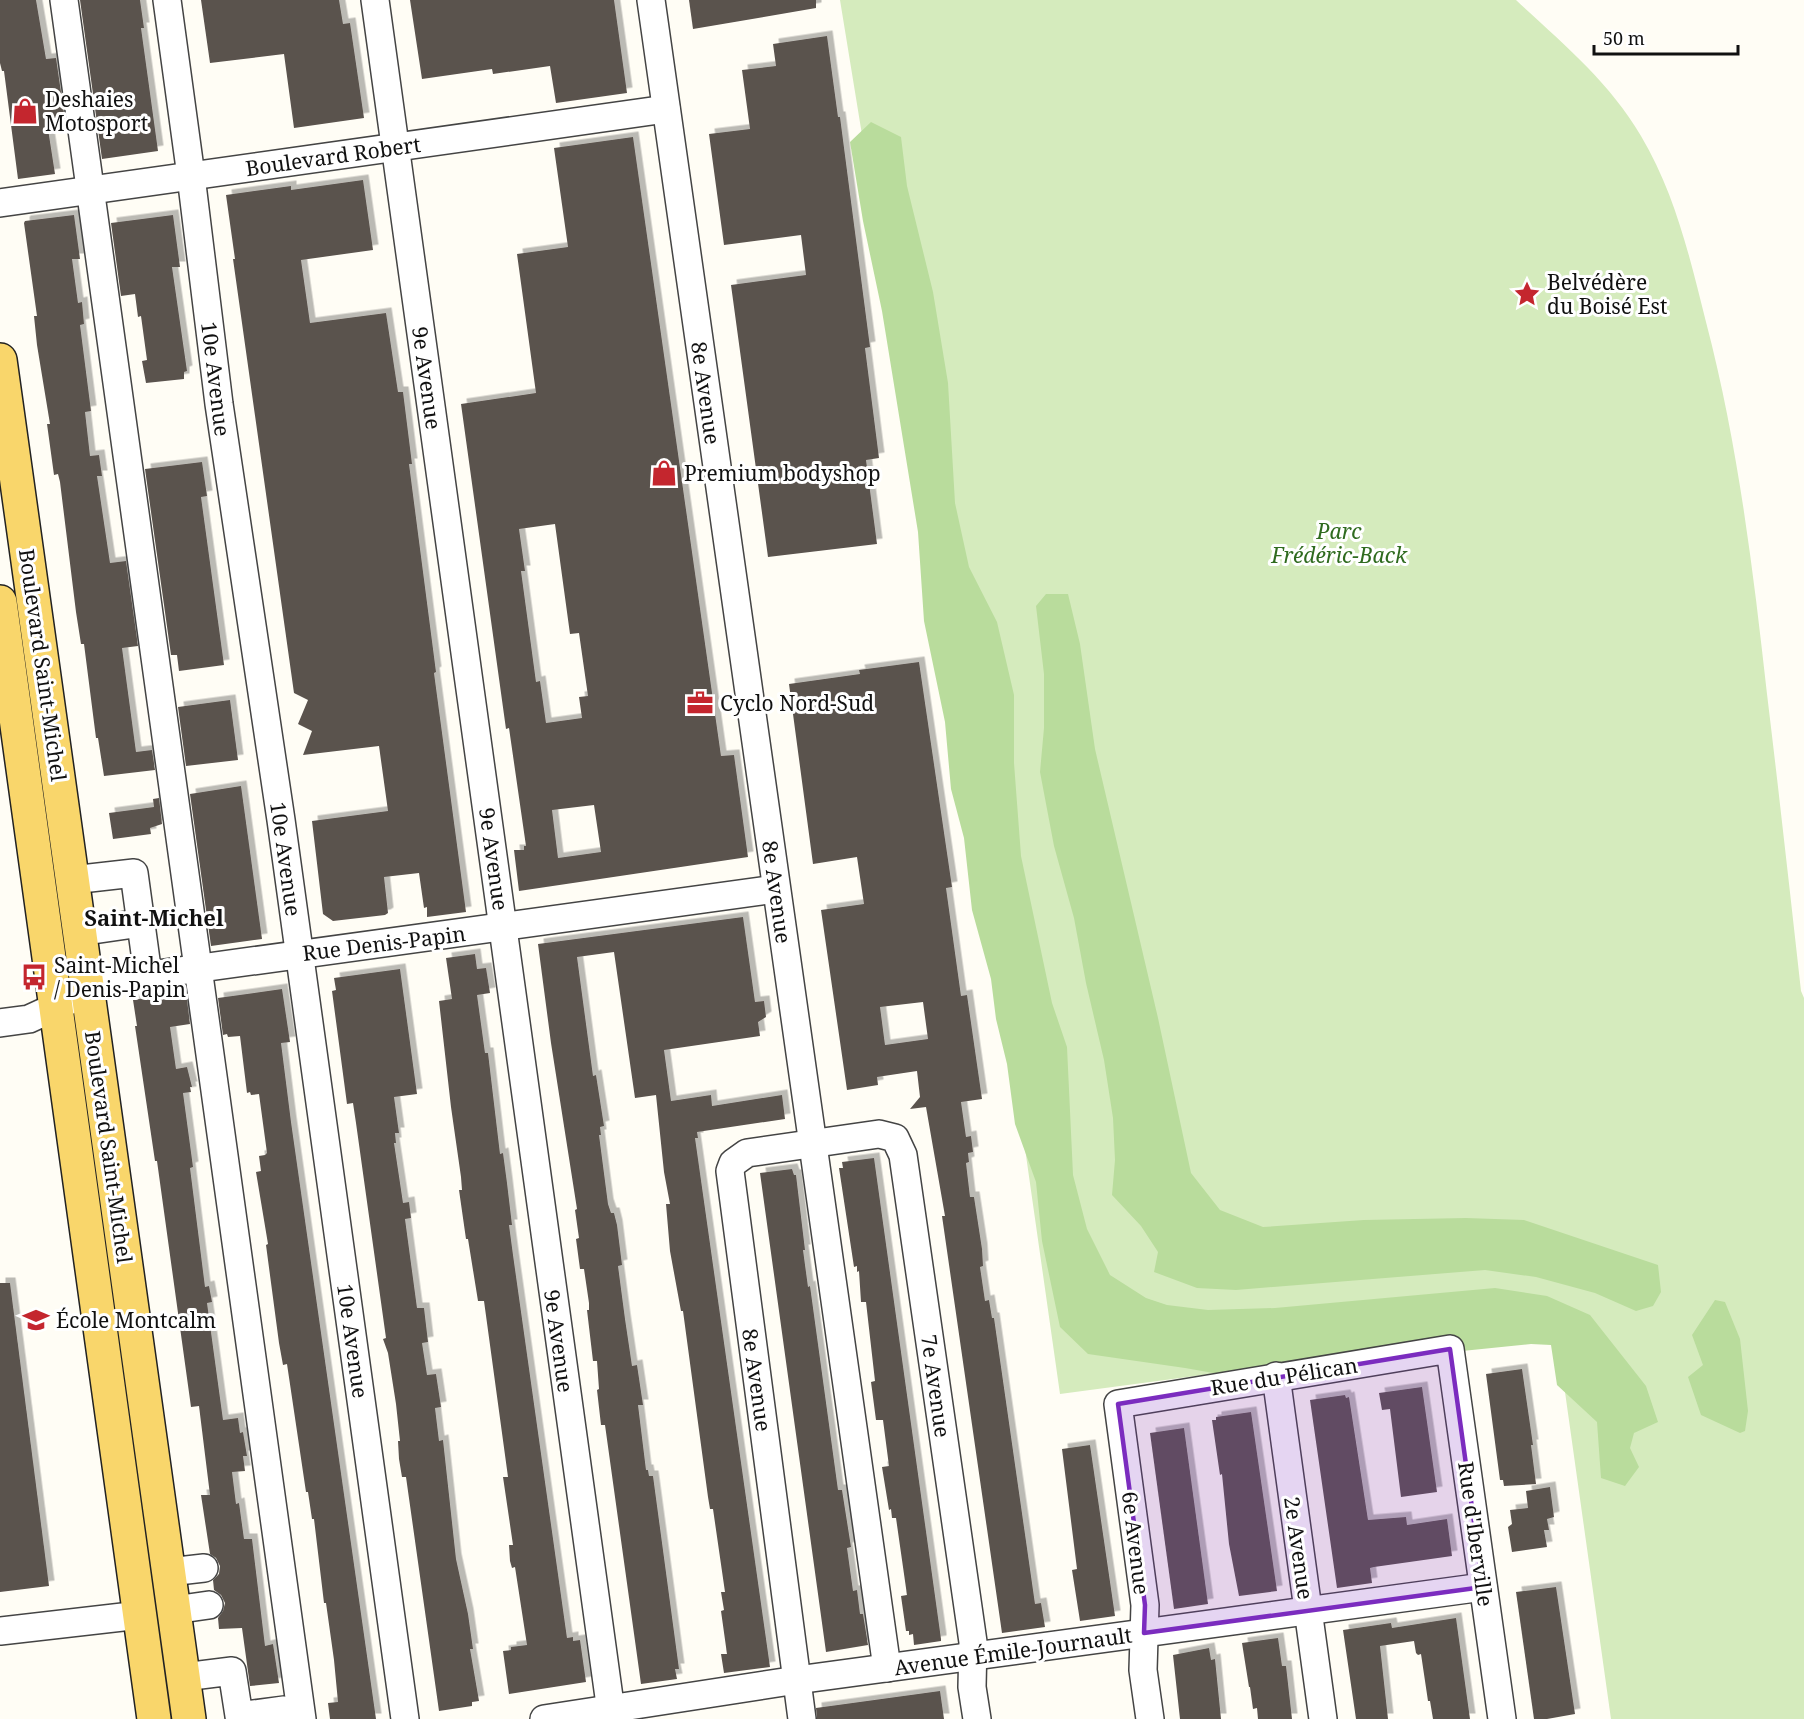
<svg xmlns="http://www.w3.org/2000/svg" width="1804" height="1719" viewBox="0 0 1804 1719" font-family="'Noto Serif',serif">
<defs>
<filter id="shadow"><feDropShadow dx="5.5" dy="-5.5" stdDeviation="0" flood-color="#0004"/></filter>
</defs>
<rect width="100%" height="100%" fill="#fffdf5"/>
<!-- green -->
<path fill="#d5ebbd" d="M840 0H1516C1563 44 1608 80 1641 136 1675 193 1690 258 1706 322 1738 444 1753 569 1767 694 1779 793 1790 892 1801 991L1804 998V1719H1611L1556 1328 1060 1394 1008 1029Z"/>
<!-- forest -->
<g fill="#b9dc9c">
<path d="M871 122 901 137 907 186 933 292 948 383 955 503 969 567 997 622 1014 695V763L1021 856 1052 1003 1067 1047 1073 1175 1087 1229 1110 1275 1146 1298 1167 1305 1208 1310 1275 1308 1495 1288 1547 1296 1590 1315 1646 1386 1658 1422 1634 1433 1630 1448 1639 1467 1625 1486 1601 1478 1597 1422 1557 1385 1551 1345 1531 1344 1413 1356 1253 1380 1185 1368 1088 1354 1060 1327 1042 1241 1036 1182 1015 1124 1007 1064 996 1019 991 979 972 910 964 838 951 789 945 722 924 621 918 532 882 311 863 221 850 142Z"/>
<path d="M1046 594H1068L1080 644 1095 749 1158 1018 1191 1173 1220 1210 1263 1227 1364 1220 1466 1218 1524 1220 1658 1265 1661 1292 1653 1306 1636 1311 1595 1293 1536 1277 1485 1270 1236 1290 1197 1288 1154 1272 1158 1252 1141 1226 1112 1195 1115 1160 1113 1118 1104 1060 1086 983 1074 918 1054 846 1040 772 1044 728V674L1036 606Z"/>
<path d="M1715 1300 1725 1302 1740 1339 1748 1411 1745 1431 1740 1433 1701 1415 1688 1377 1703 1365 1692 1335Z"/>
</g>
<!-- building -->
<g fill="#5a524d" fill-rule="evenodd" filter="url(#shadow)">
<path d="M0 0H36L46 59 56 58 66 127 48 129 55 174 18 179 4 71H2L0 63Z"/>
<path d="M80 0H140L144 28H141L158 151 102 159Z"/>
<path d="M201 0H339L343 24 350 23 364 118 294 128 284 54 210 63Z"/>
<path d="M410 0H614L627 93 556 103 550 66 493 74 492 69 422 79Z"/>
<path d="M689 0H816V8L693 29Z"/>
<path d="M827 36 838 117H840L870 347 865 348 879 458 866 460 877 544 768 557 731 285 806 275 801 235 724 245 709 134 750 129 742 70 776 66 773 44Z"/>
<path d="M633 137 721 756 734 755 748 857 519 891 514 850H524V846H526L509 728 506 729 461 404 536 393 517 254 568 247 554 148ZM555 524 570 634 579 633 588 696 579 697 582 718 546 723 540 681 536 682 521 571H525L519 529ZM594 805 601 852 558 858 552 810Z"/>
<path d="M363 180 373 250 301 260 310 323 386 313 398 392H403L412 464H409L436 672 434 673 466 912 427 917V907L424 908 419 873 384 877 388 913 385 915 333 921 323 914 312 821 388 811 379 746 303 755 312 731 298 724 308 700 294 693 233 259H235L226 195 291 186V190Z"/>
<path d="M74 215 80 259H72L78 303 82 302 84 324 80 325 91 411 85 412 90 456 99 455 102 476H97L110 563 126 561 138 646 122 648 136 752 152 750 155 770 104 776 98 738H96L84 644H81L76 612 60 482 58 474 54 475 47 424H50L37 345 34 316H37L24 223 25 221Z"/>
<path d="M173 215 180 267H172L187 371 184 372V379L146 383 142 361 147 360 141 316 138 317 135 294 121 296 111 223Z"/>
<path d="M202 462 207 496 201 497 224 665 179 671 177 655H171L145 469Z"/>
<path d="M919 662 952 887 946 888 961 996 967 995 982 1099 961 1102 966 1137 971 1136 973 1152 968 1153 969 1162 966 1163 970 1197H974L982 1249 983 1266 980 1267 985 1301 989 1300 992 1318H994L1035 1604 1041 1603 1045 1627 1002 1633 942 1216H945L926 1107 910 1109 920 1097 917 1071 877 1077 878 1085 847 1090 821 910 864 904 857 857 813 864 789 684 860 674 859 670ZM923 1002 928 1039 885 1045 880 1007Z"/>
<path d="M230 700 238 760 186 766 178 707Z"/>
<path d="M241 786 262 939 211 946 190 794Z"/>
<path d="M159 798 162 824 150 828 151 834 113 839 109 813 154 807 153 799Z"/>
<path d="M743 917 755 1002 764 1001 766 1017 758 1022 760 1036 664 1050 671 1101 711 1095 712 1106 782 1095 785 1119 697 1132 698 1138H695L770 1667 724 1673 721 1654H727L721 1611 724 1610 721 1592H725L713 1509H710L708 1497 683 1311H681L670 1251 666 1204H670L664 1172 656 1095 635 1098 614 952 577 957 593 1076 596 1075 604 1126 600 1127 601 1135H599L608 1204 611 1213H614L617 1225 622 1265 618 1266 625 1319 632 1366 637 1365 643 1405H638L646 1470H648L649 1476H653L679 1669H675L677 1679 641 1684 605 1425H601L597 1390 599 1389 597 1361H593L587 1310H589V1303L584 1269H580L576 1239 579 1238 575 1210 577 1209 551 1043 538 944Z"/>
<path d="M475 954 477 969 486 968 490 993 477 995 485 1053H488L500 1154 503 1153 507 1183 512 1225H509L513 1255 567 1638 573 1637V1641L580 1640 586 1682 509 1694 503 1651 511 1650V1647L527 1645 515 1567 512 1568 510 1561 509 1545H513L503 1477H508L484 1301H478L468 1239H466L459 1190H462L461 1177 451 1107 439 1001 452 999 446 958Z"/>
<path d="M400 969 417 1094 394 1097 399 1133H395L396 1143H394L403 1203 409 1202 411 1218 405 1219 417 1308H424L428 1342 422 1343 427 1375 436 1374 441 1407 435 1408 439 1441 443 1440 456 1559 468 1614 473 1649H470L479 1701 472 1702V1706L439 1711 406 1477H402L399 1459 398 1441H400L396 1404 388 1353 383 1339 386 1338 356 1123 353 1103 347 1104 332 991 336 990 334 978Z"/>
<path d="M282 989 290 1042 281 1043 291 1122 376 1719H330L328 1703 338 1702 334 1660 326 1603H324L314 1519H312L308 1492H306L287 1364 283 1365 279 1343 266 1245 268 1244 256 1172 261 1171 259 1156 265 1155 267 1153 259 1094 251 1095 250 1092 247 1093 240 1036 228 1037 227 1034 223 1035 218 998Z"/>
<path d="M186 992 190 1024 170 1027 176 1069 187 1067 192 1087H190L191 1092 183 1093 193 1167 190 1168 205 1287 209 1286 212 1302 207 1303 223 1420 238 1418 240 1433 243 1432 247 1456H243L245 1471 232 1472 236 1504 239 1503 244 1539H252L265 1646 273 1644 279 1683 250 1686 242 1628 219 1629 218 1618 223 1611 225 1603 221 1595 214 1590 213 1580 219 1574 220 1566 216 1558 210 1554 201 1495H210L199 1406 191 1407 157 1161H155L135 1026H137L133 1000Z"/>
<path d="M874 1158 941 1639V1641L914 1645 913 1634 909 1635V1631H906L901 1596 907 1595 896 1518H892L891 1509 889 1510 882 1467 889 1466 883 1420H876L871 1382 875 1381 866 1302H861L859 1271 857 1272V1266L854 1267 839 1168H843L842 1162Z"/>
<path d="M792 1169 794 1175H796L805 1250H803L808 1287 810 1286 838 1490H842L851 1547 847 1548 853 1591 857 1590 860 1614H863L868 1645 826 1652 760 1173Z"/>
<path d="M0 1283H10L49 1586 0 1592Z"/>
<path d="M1522 1369 1533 1445H1531L1536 1484 1504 1486 1503 1480H1500L1486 1374Z"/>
<path d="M1422 1387 1437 1492 1401 1497 1390 1409 1382 1410 1379 1393Z"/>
<path d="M1345 1395 1346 1398 1349 1397 1368 1520 1406 1517 1407 1525 1447 1519 1452 1556 1374 1567 1370 1568 1372 1583 1337 1588 1310 1400Z"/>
<path d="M1251 1412 1277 1591 1239 1596 1229 1544 1222 1474 1220 1475 1212 1420H1216V1417Z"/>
<path d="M1184 1428 1208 1604 1174 1609 1150 1433Z"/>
<path d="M1090 1445 1115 1616 1080 1621 1072 1570 1077 1569 1062 1449Z"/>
<path d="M1550 1487 1554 1517 1547 1519 1549 1530H1544L1547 1547 1512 1552 1508 1527 1512 1524 1510 1510 1528 1508 1526 1491Z"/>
<path d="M1556 1587 1575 1714 1547 1719H1534L1516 1592Z"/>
<path d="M1456 1618 1470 1719H1433L1430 1701H1428L1421 1654 1418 1655 1416 1653 1414 1641 1380 1646 1388 1719H1356L1343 1630 1391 1623 1392 1628Z"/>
<path d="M1278 1638 1282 1666H1286L1292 1719H1258L1257 1708 1253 1709 1250 1687H1249L1242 1643Z"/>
<path d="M1209 1648 1211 1660 1215 1659 1221 1719H1180L1173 1655Z"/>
<path d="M940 1691 944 1719H817L816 1708Z"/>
</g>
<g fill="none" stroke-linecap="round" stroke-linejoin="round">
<!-- minor casing -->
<g stroke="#444" stroke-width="30">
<g id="minor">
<path d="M64 0 302 1719"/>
<path d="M167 0 191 176 219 404 281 820 405 1719"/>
<path d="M375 0 612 1719"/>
<path d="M651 0 887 1668"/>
<path d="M0 203 666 109"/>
<path d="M72 880 134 873 148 975"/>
<path d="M79 932 141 923"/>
<path d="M0 1023 29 1019 114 980 776 889"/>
<path d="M1276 1376 1323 1719"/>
<path d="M169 1572 204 1568"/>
<path d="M174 1610 209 1605"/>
<path d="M0 1631 140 1615"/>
<path d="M184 1677 232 1671 239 1716 284 1710"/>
<path d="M544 1719 797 1680 1483 1587"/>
<path d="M802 1719 730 1171 733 1163 747 1153 879 1134 895 1138 903 1155 973 1642 972 1687 977 1719"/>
<path d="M1150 1719 1143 1670 1145 1605 1118 1404 1450 1349 1502 1719"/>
</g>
</g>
<!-- major casing -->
<g stroke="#222" stroke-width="36">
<g id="major">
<path d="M0 360 189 1719"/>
<path d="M0 602 154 1719"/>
</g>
</g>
<!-- minor -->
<use href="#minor" stroke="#fff" stroke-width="27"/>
<!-- major -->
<use href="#major" stroke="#f9d66b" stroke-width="33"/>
</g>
<!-- marked area -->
<path fill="#7b2cbf" fill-opacity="0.2" stroke="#7b2cbf" stroke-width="4.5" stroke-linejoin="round" d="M1450 1349 1483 1587 1144 1633 1145 1605 1118 1404Z"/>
<!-- icons -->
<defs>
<g id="shop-bare" transform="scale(2.07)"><path d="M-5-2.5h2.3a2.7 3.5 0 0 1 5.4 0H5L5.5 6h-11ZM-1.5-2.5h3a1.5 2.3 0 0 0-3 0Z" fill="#c4262e" stroke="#fff" stroke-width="2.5" paint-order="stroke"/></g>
<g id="sight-bare" transform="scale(2.07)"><path d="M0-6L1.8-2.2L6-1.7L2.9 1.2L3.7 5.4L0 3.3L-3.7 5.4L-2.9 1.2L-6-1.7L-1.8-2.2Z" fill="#c4262e" stroke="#fff" stroke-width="2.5" paint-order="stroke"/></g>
<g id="office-bare" transform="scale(2.07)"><path d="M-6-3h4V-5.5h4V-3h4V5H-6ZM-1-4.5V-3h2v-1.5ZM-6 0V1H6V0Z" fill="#c4262e" stroke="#fff" stroke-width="2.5" paint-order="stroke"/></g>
<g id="bus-bare" transform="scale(2.07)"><path d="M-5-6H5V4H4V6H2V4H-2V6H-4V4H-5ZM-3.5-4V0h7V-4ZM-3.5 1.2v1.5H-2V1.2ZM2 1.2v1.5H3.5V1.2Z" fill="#c4262e" stroke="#fff" stroke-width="2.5" paint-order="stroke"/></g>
<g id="school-bare" transform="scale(2.07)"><path d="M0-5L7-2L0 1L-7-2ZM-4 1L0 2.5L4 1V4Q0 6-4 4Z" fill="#c4262e" stroke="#fff" stroke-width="2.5" paint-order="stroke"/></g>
</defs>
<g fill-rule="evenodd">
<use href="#shop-bare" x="25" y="111"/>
<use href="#sight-bare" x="1527" y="294"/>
<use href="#shop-bare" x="664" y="473"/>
<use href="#office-bare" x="700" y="703"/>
<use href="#bus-bare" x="34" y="977"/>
<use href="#school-bare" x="36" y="1320"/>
</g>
<g text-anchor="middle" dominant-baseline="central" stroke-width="6" stroke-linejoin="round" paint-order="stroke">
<!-- poi labels -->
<g font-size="21" fill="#111" stroke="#fff" text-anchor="start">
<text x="45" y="99">Deshaies<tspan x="45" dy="24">Motosport</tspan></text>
<text x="1547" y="282">Belvédère<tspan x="1547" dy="24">du Boisé Est</tspan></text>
<text x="684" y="473">Premium bodyshop</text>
<text x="720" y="703">Cyclo Nord-Sud</text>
<text x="54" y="965">Saint-Michel<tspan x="54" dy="24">/ Denis-Papin</tspan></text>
<text x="56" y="1320">École Montcalm</text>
</g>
<!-- street labels -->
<g font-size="21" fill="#111" stroke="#fff">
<text transform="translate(333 156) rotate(-8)">Boulevard Robert</text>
<text transform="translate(427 378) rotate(82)">9e Avenue</text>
<text transform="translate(216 379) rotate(83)">10e Avenue</text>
<text transform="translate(706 393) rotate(82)">8e Avenue</text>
<text transform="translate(43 665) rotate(82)">Boulevard Saint-Michel</text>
<text transform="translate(286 859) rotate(82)">10e Avenue</text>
<text transform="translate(494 859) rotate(82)">9e Avenue</text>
<text transform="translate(777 892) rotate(82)">8e Avenue</text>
<text transform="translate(384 943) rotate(-7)">Rue Denis-Papin</text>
<text transform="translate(109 1147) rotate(82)">Boulevard Saint-Michel</text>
<text transform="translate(353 1341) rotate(82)">10e Avenue</text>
<text transform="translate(559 1341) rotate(82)">9e Avenue</text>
<text transform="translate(1284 1376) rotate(-9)">Rue du Pélican</text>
<text transform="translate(757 1380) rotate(82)">8e Avenue</text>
<text transform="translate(936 1386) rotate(82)">7e Avenue</text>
<text transform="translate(1476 1534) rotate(82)">Rue d'Iberville</text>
<text transform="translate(1136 1543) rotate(83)">6e Avenue</text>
<text transform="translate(1299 1548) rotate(82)">2e Avenue</text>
<text transform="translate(1013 1651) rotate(-8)">Avenue Émile-Journault</text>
</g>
<!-- park labels -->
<g font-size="21" font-style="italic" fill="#2f6b1f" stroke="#fff">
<text x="1339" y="531">Parc<tspan x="1339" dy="24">Frédéric-Back</tspan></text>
</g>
<!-- neighbourhood labels -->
<g font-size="22" font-weight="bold" fill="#111" stroke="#fff">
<text x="154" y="917">Saint-Michel</text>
</g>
</g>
<!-- scale -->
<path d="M1594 45v9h144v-9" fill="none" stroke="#111111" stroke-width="3"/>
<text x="1603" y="45" font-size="18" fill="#111111" stroke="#ffffff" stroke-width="4.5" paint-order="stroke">50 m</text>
</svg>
